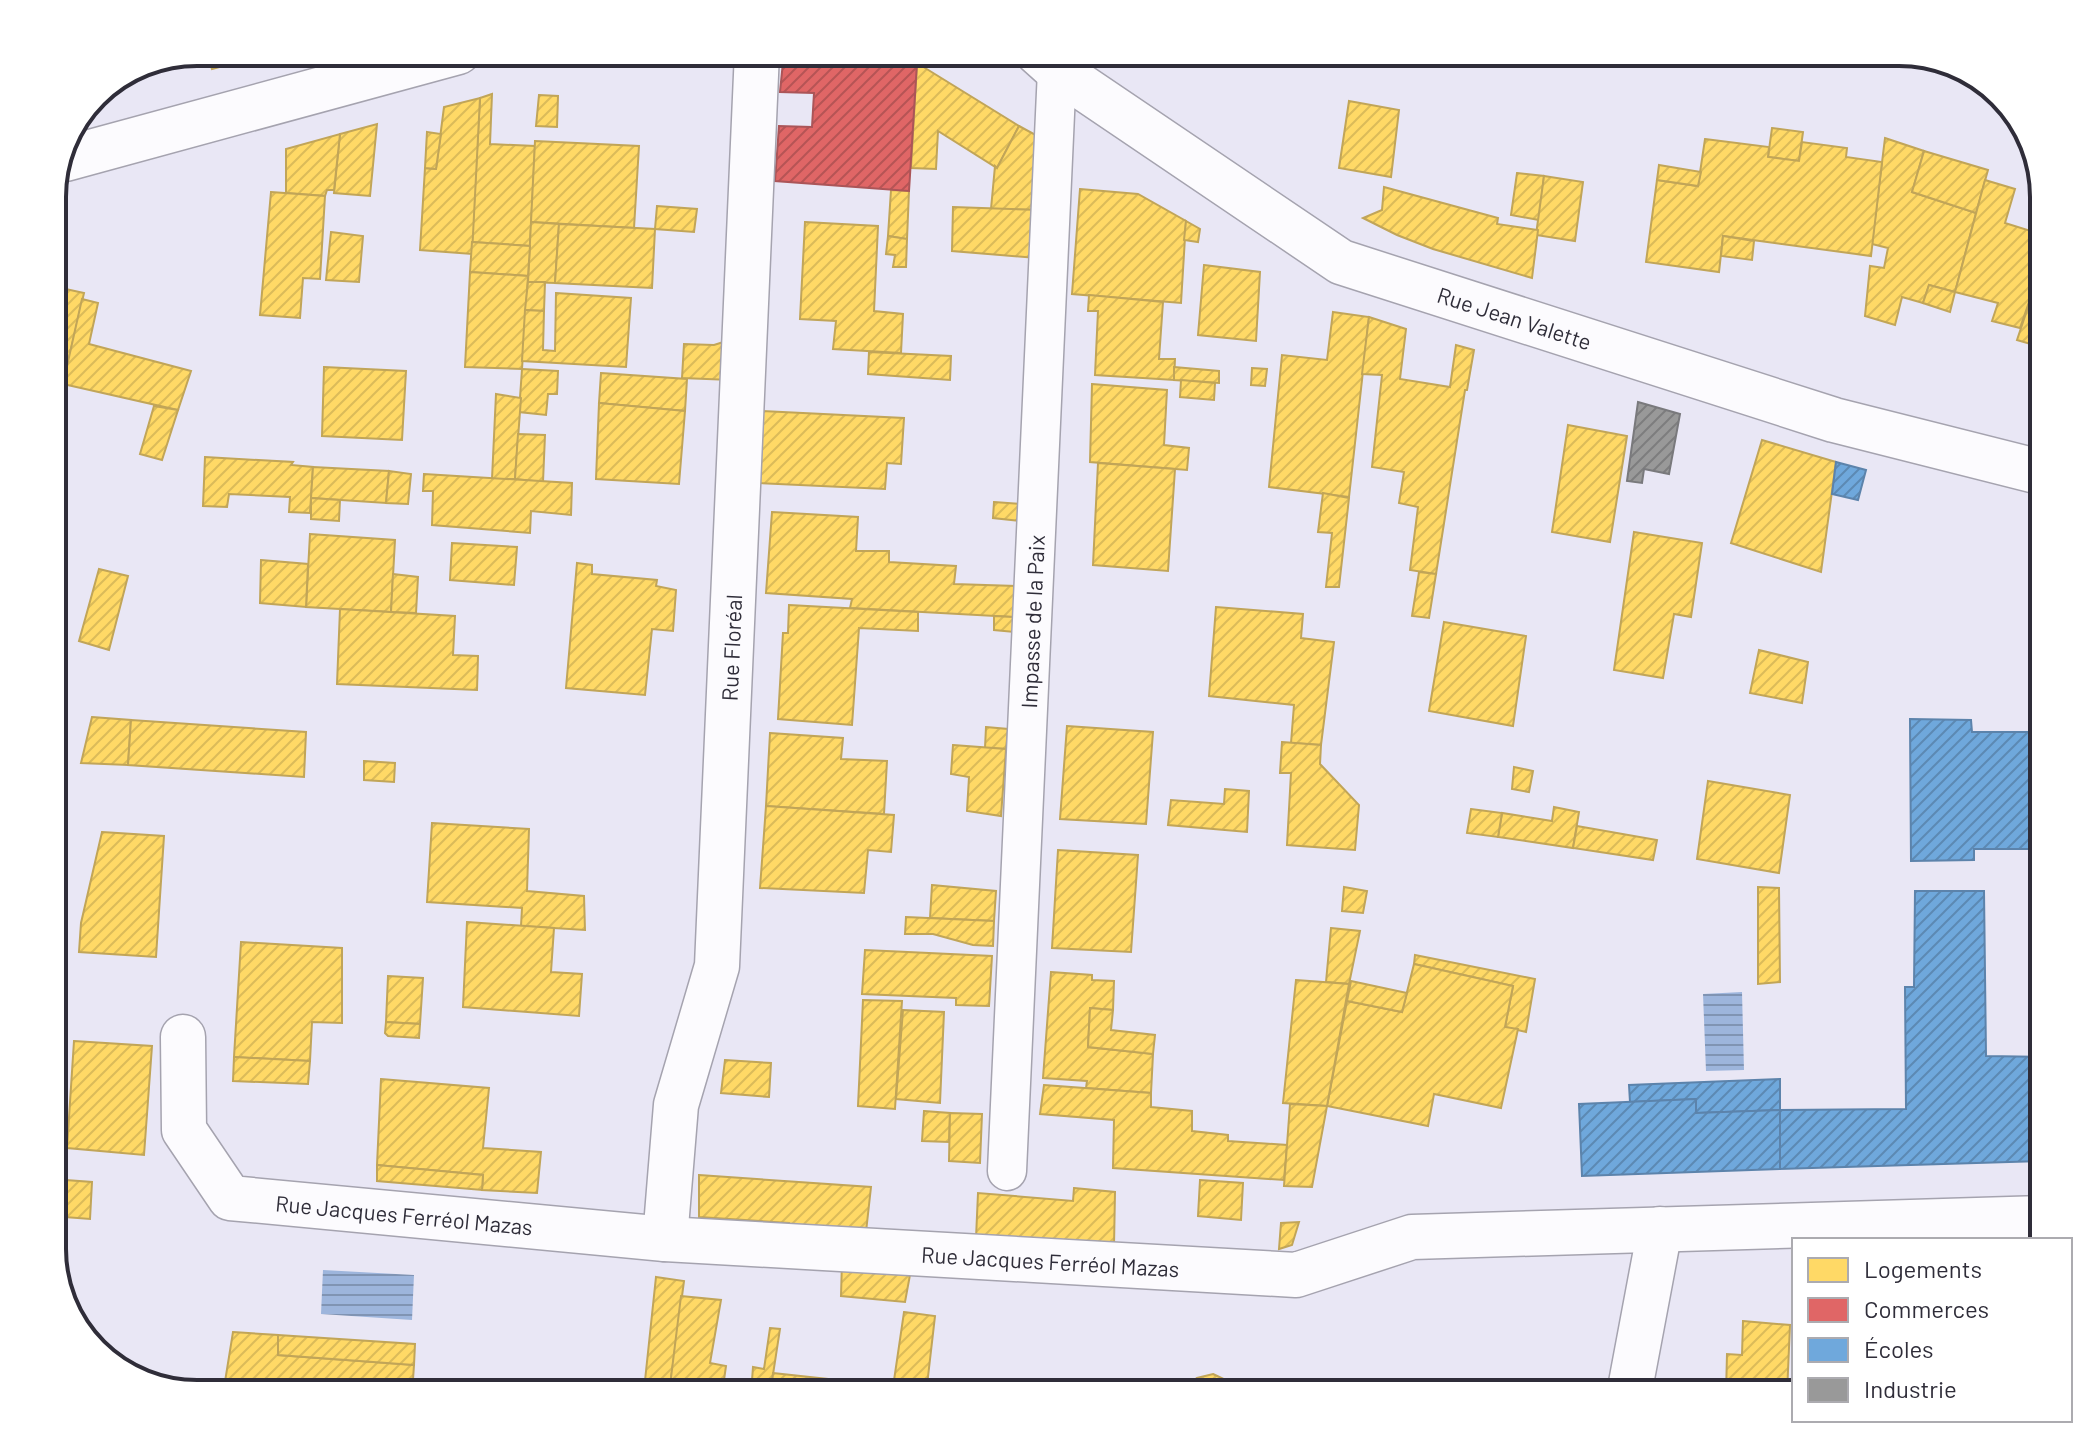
<svg xmlns="http://www.w3.org/2000/svg" width="2096" height="1446" viewBox="0 0 2096 1446" font-family="Barlow,sans-serif">
<defs>
<pattern id="water-rules" width="6" height="5" patternUnits="userSpaceOnUse" patternTransform="scale(2)"><rect width="6" height="5" fill="#9db5dc"/><path d="M0 2.5h6" fill="none" stroke="#8094b3"/></pattern>
<pattern id="homes-hatch" width="6" height="6" patternUnits="userSpaceOnUse" patternTransform="scale(2)"><rect width="6" height="6" fill="#ffd966"/><path d="M-1 1l2-2M0 6l6-6M5 7l2-2" fill="none" stroke="#dbbb59"/></pattern>
<pattern id="shops-hatch" width="6" height="6" patternUnits="userSpaceOnUse" patternTransform="scale(2)"><rect width="6" height="6" fill="#e06666"/><path d="M-1 1l2-2M0 6l6-6M5 7l2-2" fill="none" stroke="#b65455"/></pattern>
<pattern id="schools-hatch" width="6" height="6" patternUnits="userSpaceOnUse" patternTransform="scale(2)"><rect width="6" height="6" fill="#6fa8dc"/><path d="M-1 1l2-2M0 6l6-6M5 7l2-2" fill="none" stroke="#5c89b3"/></pattern>
<pattern id="industry-hatch" width="6" height="6" patternUnits="userSpaceOnUse" patternTransform="scale(2)"><rect width="6" height="6" fill="#999"/><path d="M-1 1l2-2M0 6l6-6M5 7l2-2" fill="none" stroke="#7d7d7e"/></pattern>
</defs>
<rect width="100%" height="100%" fill="#e9e7f5"/>
<!-- water -->
<g fill="url(#water-rules)">
<path d="M1729 52H1747L1745 67 1727 64Z"/>
<path d="M1763 52H1825L1824 60Z"/>
<path d="M1742 992 1744 1070 1706 1071 1703 994Z"/>
<path d="M323 1270 414 1275 412 1320 321 1314Z"/>
</g>
<!-- homes -->
<g fill="url(#homes-hatch)" stroke="#c1a558" stroke-width="2">
<path d="M206 52H276L212 69Z"/>
<path d="M917 63 1019 126 997 168 938 131 936 169 911 168Z"/>
<path d="M492 94 490 144 535 146 530 246 472 242 480 98Z"/>
<path d="M539 95 558 96 557 127 536 126Z"/>
<path d="M480 98 472 254 420 250 425 168 436 169 444 107Z"/>
<path d="M1349 101 1399 110 1391 177 1339 168Z"/>
<path d="M377 124 370 196 334 193 340 134Z"/>
<path d="M1019 126 1045 140 1040 210 991 209 995 166 997 168Z"/>
<path d="M1772 128 1803 132 1799 161 1768 157Z"/>
<path d="M427 132 441 134 436 169 425 168Z"/>
<path d="M340 134 334 190H327L325 196 286 193V149Z"/>
<path d="M1885 138 1924 151 1912 192 1976 213 1955 292 1929 285 1923 303 1902 297 1895 325 1865 316 1870 266 1884 268 1888 248 1872 244Z"/>
<path d="M1705 139 1769 147 1768 157 1799 161 1802 142 1847 148 1846 157 1882 162 1871 256 1723 236 1719 272 1646 262 1657 180 1698 186Z"/>
<path d="M535 141 639 146 634 228 531 222Z"/>
<path d="M1924 151 1988 170 1976 213 1912 192Z"/>
<path d="M1659 165 1701 172 1698 186 1657 180Z"/>
<path d="M1517 173 1544 176 1539 220 1511 215Z"/>
<path d="M1544 176 1583 182 1575 241 1536 235Z"/>
<path d="M1985 180 2015 189 2005 223 2044 235V259L2020 328 1992 321 1998 303 1955 292Z"/>
<path d="M2040 180 2044 197V202L2033 198Z"/>
<path d="M1384 187 1498 218 1497 224 1538 230 1532 278 1433 249 1397 235 1363 218 1382 210Z"/>
<path d="M1080 189 1138 194 1186 221 1181 303 1072 294Z"/>
<path d="M891 190 909 191 907 239 888 236Z"/>
<path d="M271 192 325 196 320 279 303 278 300 318 260 315Z"/>
<path d="M2040 201 2044 202V229L2039 227 2035 216Z"/>
<path d="M657 206 697 209 694 232 655 229Z"/>
<path d="M953 207 1040 210 1036 258 952 251Z"/>
<path d="M1186 221 1200 229 1198 242 1184 240Z"/>
<path d="M531 222 559 224 555 283 528 282Z"/>
<path d="M805 222 878 226 874 311 903 314 901 353 833 349 836 321 800 319Z"/>
<path d="M559 224 655 229 652 288 555 283Z"/>
<path d="M331 232 363 236 359 282 326 280Z"/>
<path d="M888 236 907 239 906 267H893L895 255 886 254Z"/>
<path d="M1723 236 1754 241 1752 260 1721 256Z"/>
<path d="M472 242 530 246 528 276 470 272Z"/>
<path d="M2044 259V348L2017 340Z"/>
<path d="M1204 265 1260 272 1256 341 1198 335Z"/>
<path d="M470 272 528 276 522 369 465 367Z"/>
<path d="M528 282H545L544 311 525 310Z"/>
<path d="M1929 285 1955 292 1950 312 1923 303Z"/>
<path d="M52 286 84 293 63 384 54 383 55 370 52 369Z"/>
<path d="M556 293 631 298 626 367 522 361 525 310 544 311 543 350 555 351Z"/>
<path d="M1089 295 1163 302 1159 359H1175L1174 380 1095 375 1098 311H1088Z"/>
<path d="M82 299 98 303 89 344 191 371 178 410 63 384Z"/>
<path d="M1333 312 1369 317 1349 497 1269 487 1282 355 1327 360Z"/>
<path d="M1369 317 1406 329 1400 379 1450 387 1456 345 1474 350 1467 390H1465L1436 574 1410 570 1418 507 1399 503 1404 472 1372 467 1382 375 1362 374Z"/>
<path d="M733 339 731 380 682 378 684 344 714 345Z"/>
<path d="M869 352 951 356 950 380 868 374Z"/>
<path d="M324 367 406 371 402 440 322 436Z"/>
<path d="M1174 367 1219 371V383L1174 380Z"/>
<path d="M1252 368 1267 369 1265 386 1251 385Z"/>
<path d="M522 369 558 371 557 394H548L546 415 519 412Z"/>
<path d="M601 373 687 379 685 411 599 403Z"/>
<path d="M1181 380 1215 383 1214 400 1180 397Z"/>
<path d="M1092 384 1167 390 1164 445 1189 448 1187 470 1090 462Z"/>
<path d="M496 394 521 398 515 479H492Z"/>
<path d="M599 403 685 411 679 484 596 479Z"/>
<path d="M154 406 178 410 162 460 140 454Z"/>
<path d="M762 411 904 418 901 464 887 463 885 489 758 483Z"/>
<path d="M1568 425 1627 436 1610 542 1552 532Z"/>
<path d="M518 434 545 435 543 482 515 479Z"/>
<path d="M1762 440 1836 462 1821 572 1731 543Z"/>
<path d="M205 457 293 462 291 465 313 467 310 513 289 512 290 497 229 494 227 507 203 506Z"/>
<path d="M1098 463 1175 469 1168 571 1093 565Z"/>
<path d="M313 467 389 471 386 503 311 498Z"/>
<path d="M389 471 411 474 408 504 386 503Z"/>
<path d="M424 474 572 483 571 515 531 511 530 533 432 525 433 491H423Z"/>
<path d="M1323 493 1349 498 1339 587H1326L1332 533 1318 532Z"/>
<path d="M311 498 340 500 339 521 311 519Z"/>
<path d="M994 502 1021 504 1020 521 993 518Z"/>
<path d="M772 512 858 517 856 551H889V562L956 566 954 584 1016 586 1013 617 850 608 852 599 766 593Z"/>
<path d="M1634 532 1702 543 1691 617 1674 614 1663 678 1614 670Z"/>
<path d="M310 534 395 540 391 612 306 607Z"/>
<path d="M452 543 517 547 514 585 450 580Z"/>
<path d="M261 560 308 564 306 607 260 603Z"/>
<path d="M577 563 592 565V574L657 580 656 586 676 590 673 631 652 629 645 695 566 688Z"/>
<path d="M99 569 128 576 109 650 79 641Z"/>
<path d="M1419 572 1436 574 1429 618 1412 616Z"/>
<path d="M393 574 418 577 416 613 391 612Z"/>
<path d="M789 605 918 612V631L859 628 852 725 778 719 783 633H788Z"/>
<path d="M1216 607 1303 614 1301 638 1334 642 1321 745 1291 743 1294 705 1209 696Z"/>
<path d="M340 609 455 616 453 655 478 656 477 690 337 684Z"/>
<path d="M994 616 1013 617 1014 632 994 630Z"/>
<path d="M1444 622 1526 636 1513 726 1429 711Z"/>
<path d="M1759 650 1808 662 1802 703 1750 693Z"/>
<path d="M92 717 131 720 128 765 81 763Z"/>
<path d="M131 720 306 732 304 777 128 765Z"/>
<path d="M1067 726 1153 732 1146 824 1060 819Z"/>
<path d="M986 727 1008 729 1006 749 985 748Z"/>
<path d="M770 733 843 738 841 759 887 761 884 814 766 806Z"/>
<path d="M1282 742 1321 745 1320 764 1359 805 1355 850 1287 845 1291 773H1280Z"/>
<path d="M953 745 1006 749 1001 816 967 811 969 777 951 774Z"/>
<path d="M364 761 395 763 394 782 364 780Z"/>
<path d="M1514 767 1533 771 1529 792 1512 789Z"/>
<path d="M1708 781 1790 795 1779 873 1697 859Z"/>
<path d="M1225 789 1249 791 1247 832 1168 825 1171 800 1224 804Z"/>
<path d="M766 806 894 815 891 852 868 850 864 893 760 888Z"/>
<path d="M1554 807 1579 812 1573 848 1498 837 1502 813 1552 821Z"/>
<path d="M1471 809 1502 813 1498 837 1467 833Z"/>
<path d="M432 823 529 829 527 891 584 896 585 930 521 926 522 908 427 902Z"/>
<path d="M1577 826 1657 840 1653 860 1573 848Z"/>
<path d="M102 832 164 836 156 957 79 952 81 923Z"/>
<path d="M1058 850 1138 855 1131 952 1052 948Z"/>
<path d="M932 885 996 891 994 921 930 918Z"/>
<path d="M1344 887 1367 891 1363 913 1342 911Z"/>
<path d="M1758 887 1779 888 1780 982 1758 984Z"/>
<path d="M906 917 994 921 993 946 973 945 933 934H905Z"/>
<path d="M467 922 554 928 551 972 582 974 579 1016 463 1007Z"/>
<path d="M1331 928 1360 931 1349 984 1326 982Z"/>
<path d="M241 942 342 948V1023L312 1022 310 1061 234 1057Z"/>
<path d="M865 950 992 956 989 1006 956 1005V998L862 994Z"/>
<path d="M1415 955 1535 979 1526 1032 1505 1027 1513 986 1414 964Z"/>
<path d="M1414 964 1513 986 1505 1027 1518 1029 1501 1108 1434 1094 1428 1126 1327 1106 1347 1001 1402 1012Z"/>
<path d="M1051 972 1092 975V980L1114 981 1113 1010 1090 1008 1088 1047 1153 1054 1151 1093 1086 1088 1087 1081 1043 1078Z"/>
<path d="M388 976 423 978 420 1024 386 1022Z"/>
<path d="M1296 980 1349 984 1327 1106 1283 1103Z"/>
<path d="M1351 981 1407 993 1402 1012 1347 1001Z"/>
<path d="M863 1000 902 1001 895 1109 858 1106Z"/>
<path d="M1090 1008 1113 1010 1111 1030 1155 1035 1153 1054 1088 1047Z"/>
<path d="M903 1010 944 1012 940 1103 896 1099Z"/>
<path d="M386 1022 420 1024 419 1038 388 1036 385 1033Z"/>
<path d="M74 1041 152 1046 144 1155 67 1148Z"/>
<path d="M234 1057 310 1061 308 1084 233 1081Z"/>
<path d="M725 1060 771 1063 769 1097 721 1093Z"/>
<path d="M381 1079 489 1088 483 1148 541 1152 537 1193 482 1190 483 1175 377 1165Z"/>
<path d="M1044 1085 1151 1093V1107L1192 1111V1131L1228 1135V1141L1287 1145 1284 1180 1113 1168 1114 1120 1040 1114Z"/>
<path d="M1290 1104 1327 1106 1312 1187 1284 1186Z"/>
<path d="M924 1111 950 1113 949 1142 922 1141Z"/>
<path d="M950 1113 982 1114 980 1163 949 1161Z"/>
<path d="M377 1165 483 1175 482 1190 377 1181Z"/>
<path d="M699 1175 871 1187 866 1232 790 1227 789 1223 699 1217Z"/>
<path d="M52 1179 92 1182 90 1219 52 1216Z"/>
<path d="M1200 1180 1243 1183 1241 1220 1198 1216Z"/>
<path d="M1074 1188 1115 1192 1114 1246 976 1238 978 1193 1073 1201Z"/>
<path d="M1299 1222 1292 1245 1279 1249 1281 1223Z"/>
<path d="M842 1261 912 1264 905 1302 841 1296Z"/>
<path d="M656 1277 684 1281 669 1394H474V1380L644 1390Z"/>
<path d="M681 1296 721 1300 710 1363 726 1366 722 1394H669Z"/>
<path d="M904 1312 935 1316 926 1394H892Z"/>
<path d="M1743 1321 1790 1325 1787 1394H1726L1727 1354 1742 1355Z"/>
<path d="M770 1328 780 1329 770 1394H751L753 1367 764 1369Z"/>
<path d="M233 1332 278 1335V1355L414 1365 412 1394H223Z"/>
<path d="M278 1335 415 1344 414 1365 278 1355Z"/>
<path d="M773 1373 855 1382 854 1393 772 1384Z"/>
<path d="M1213 1374 1228 1381 1236 1394H1185L1190 1383 1197 1378Z"/>
<path d="M772 1384 854 1393H859L770 1394Z"/>
</g>
<!-- shops -->
<path fill="url(#shops-hatch)" stroke="#ab5558" stroke-width="2" d="M784 52 917 63 909 191 775 181 779 126 812 127 814 93 780 92Z"/>
<!-- schools -->
<g fill="url(#schools-hatch)" stroke="#5c83ab" stroke-width="2">
<path d="M1836 462 1866 470 1858 500 1832 494Z"/>
<path d="M1910 719 1971 720 1972 732H2044V849H1974V860L1911 861Z"/>
<path d="M1915 891H1984L1986 1056 2044 1057V1161L1780 1169V1110L1906 1109 1905 987H1914Z"/>
<path d="M1780 1079V1110L1696 1113V1099L1630 1102 1629 1085Z"/>
<path d="M1696 1099V1113L1780 1110V1169L1582 1176 1579 1104Z"/>
</g>
<!-- industry -->
<path fill="url(#industry-hatch)" stroke="#79797c" stroke-width="2" d="M1638 402 1680 414 1669 474 1644 469 1642 483 1627 481Z"/>
<g fill="none" stroke-linecap="round" stroke-linejoin="round">
<!-- pedestrian casing -->
<g stroke="#a5a3af" stroke-width="41">
<g id="pedestrian">
<path id="s1" d="M1007 1171 1057 70"/>
</g>
</g>
<!-- minor casing -->
<g stroke="#a5a3af" stroke-width="47">
<g id="minor">
<path id="s2" d="M1037 52 1057 70 1341 262 1834 420 2044 473"/>
<path id="s3" d="M183 1037 184 1130 230 1198 665 1239 1296 1275 1412 1237 2044 1218"/>
<path id="s4" d="M665 1239 676 1105 717 966 757 52"/>
<path d="M1629 1394 1660 1229"/>
</g>
</g>
<!-- tertiary casing -->
<g stroke="#a5a3af" stroke-width="47">
<path id="tertiary" d="M65 159 458 52"/>
</g>
<!-- pedestrian -->
<use href="#pedestrian" stroke="#fcfbfe" stroke-width="38"/>
<!-- minor -->
<use href="#minor" stroke="#fcfbfe" stroke-width="44"/>
<!-- tertiary -->
<use href="#tertiary" stroke="#fcfbfe" stroke-width="44"/>
</g>
<g text-anchor="middle" dominant-baseline="central" stroke-width="8" stroke-linejoin="round" paint-order="stroke">
<!-- street labels -->
<g font-size="22" fill="#2f2d39" stroke="#fff">
<text stroke="none"><textPath href="#s2" startOffset="552">Rue Jean Valette</textPath></text>
<text stroke="none"><textPath href="#s1" startOffset="550">Impasse de la Paix</textPath></text>
<text stroke="none"><textPath href="#s4" startOffset="598">Rue Floréal</textPath></text>
<text stroke="none"><textPath href="#s3" startOffset="350">Rue Jacques Ferréol Mazas</textPath></text>
<text stroke="none"><textPath href="#s3" startOffset="998">Rue Jacques Ferréol Mazas</textPath></text>
</g>
</g>
<!-- crop -->
<path d="M0 0H2096V1446H0ZM197 66H1899A131 131 0 0 1 2030 197V1249A131 131 0 0 1 1899 1380H197A131 131 0 0 1 66 1249V197A131 131 0 0 1 197 66Z" fill="#fff" fill-rule="evenodd"/>
<path fill="none" stroke="#2f2d39" stroke-width="4" d="M197 66H1899A131 131 0 0 1 2030 197V1249A131 131 0 0 1 1899 1380H197A131 131 0 0 1 66 1249V197A131 131 0 0 1 197 66Z"/>
<!-- legend -->
<rect x="1792" y="1238" width="280" height="184" fill="#ffffff" stroke="#acabb0" stroke-width="2"/>
<rect x="1808" y="1258" width="40" height="24" fill="#ffd966" stroke="#acabb0" stroke-width="2"/>
<text x="1864" y="1278" font-size="24" fill="#2f2d39">Logements</text>
<rect x="1808" y="1298" width="40" height="24" fill="#e06666" stroke="#acabb0" stroke-width="2"/>
<text x="1864" y="1318" font-size="24" fill="#2f2d39">Commerces</text>
<rect x="1808" y="1338" width="40" height="24" fill="#6fa8dc" stroke="#acabb0" stroke-width="2"/>
<text x="1864" y="1358" font-size="24" fill="#2f2d39">Écoles</text>
<rect x="1808" y="1378" width="40" height="24" fill="#999999" stroke="#acabb0" stroke-width="2"/>
<text x="1864" y="1398" font-size="24" fill="#2f2d39">Industrie</text>
</svg>
